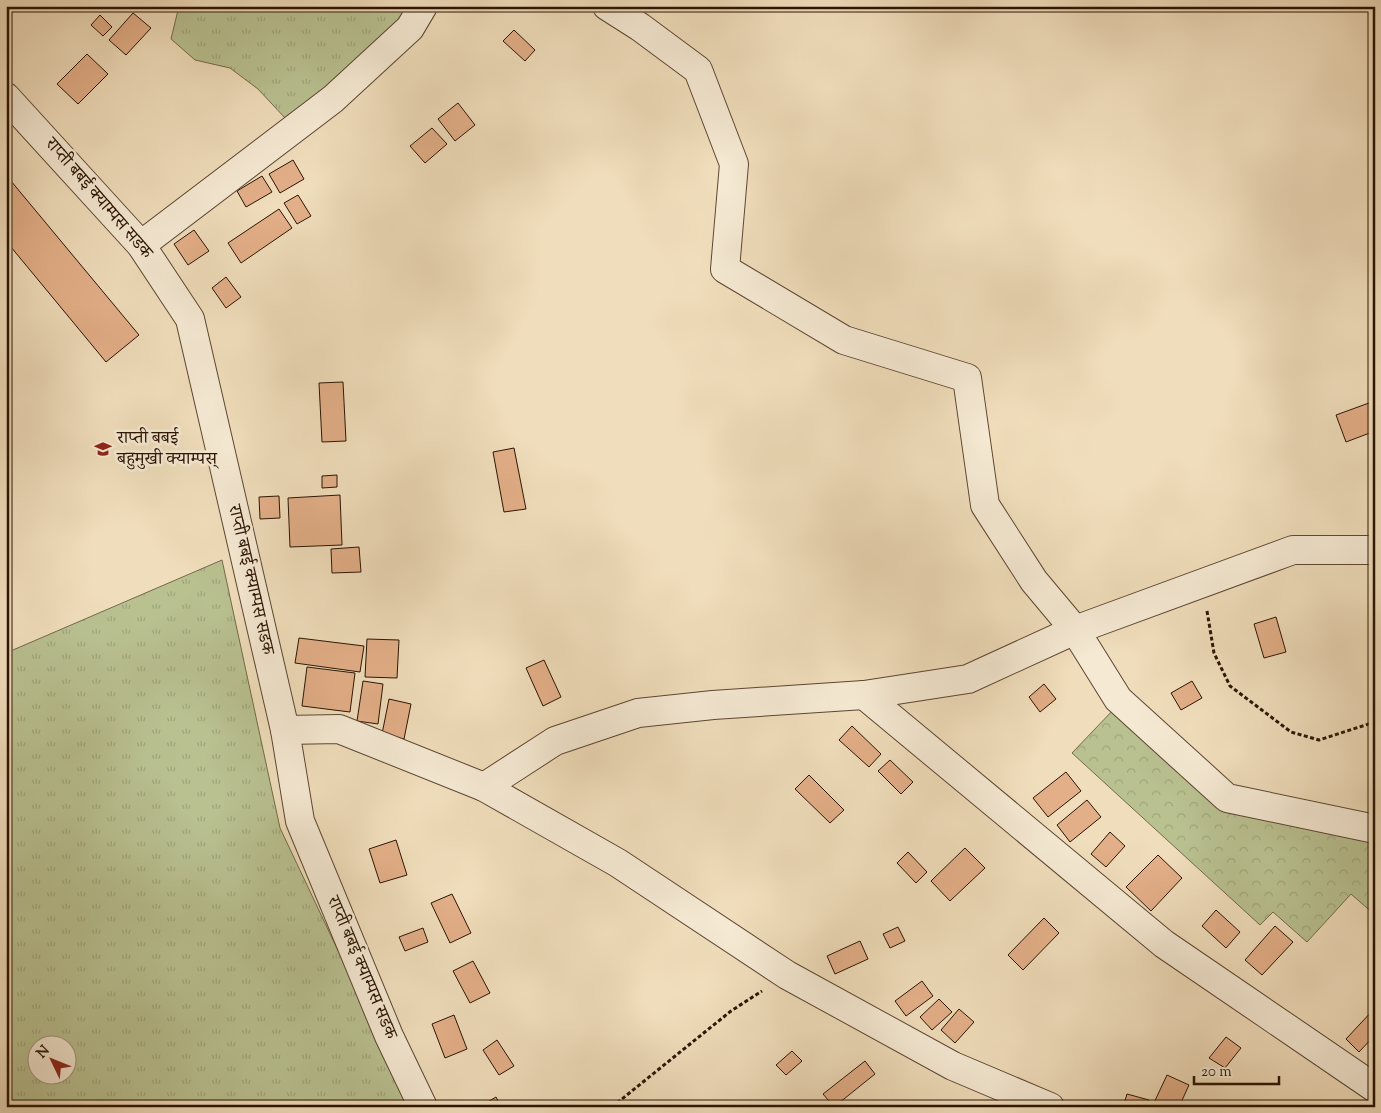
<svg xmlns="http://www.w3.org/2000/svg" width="1381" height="1113" viewBox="0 0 1381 1113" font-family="'Sorts Mill Goudy','Noto Serif Devanagari',serif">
<defs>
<pattern id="grass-tufts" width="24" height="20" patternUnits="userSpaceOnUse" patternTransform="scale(1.25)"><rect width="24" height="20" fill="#b9c191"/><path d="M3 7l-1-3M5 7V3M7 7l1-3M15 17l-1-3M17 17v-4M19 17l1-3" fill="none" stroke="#9fa57b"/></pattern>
<pattern id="forest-crowns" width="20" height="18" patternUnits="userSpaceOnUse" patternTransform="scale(1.25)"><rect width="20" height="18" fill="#b9c191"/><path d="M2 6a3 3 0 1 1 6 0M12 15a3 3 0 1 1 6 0" fill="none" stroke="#9fa57b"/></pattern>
</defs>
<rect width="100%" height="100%" fill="#f0ddbb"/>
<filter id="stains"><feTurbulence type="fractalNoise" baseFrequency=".004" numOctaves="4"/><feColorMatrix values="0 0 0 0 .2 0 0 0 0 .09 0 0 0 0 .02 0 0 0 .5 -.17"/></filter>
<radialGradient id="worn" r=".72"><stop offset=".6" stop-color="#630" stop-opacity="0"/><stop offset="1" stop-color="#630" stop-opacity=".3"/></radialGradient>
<!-- grass -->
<g fill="url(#grass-tufts)" stroke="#726a4a" fill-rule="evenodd">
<path d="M179 6H411L382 42 286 119 258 89 230 68 195 60 171 39Z"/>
<path d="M222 560 280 828 412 1107H6V653ZM38 1046H68V1076H38Z"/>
</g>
<!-- forest -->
<path fill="url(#forest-crowns)" stroke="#726a4a" d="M1116 707 1224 804 1375 837V915L1351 894 1307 942 1273 912 1260 925 1072 753Z"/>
<!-- building -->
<g fill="#e3af88" stroke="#2a1403">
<path d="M133 13 151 28 126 55 109 40Z"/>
<path d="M100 15 112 27 103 36 91 25Z"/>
<path d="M514 30 535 50 525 61 503 41Z"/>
<path d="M87 54 108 74 78 104 57 84Z"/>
<path d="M458 103 475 125 455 141 438 119Z"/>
<path d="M432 128 447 144 425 163 410 146Z"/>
<path d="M293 160 304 179 280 193 269 174Z"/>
<path d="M6 175 139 335 106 362 6 241Z"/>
<path d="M262 176 272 192 246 207 237 191Z"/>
<path d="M298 195 311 216 297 224 284 203Z"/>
<path d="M279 209 292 228 241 263 228 243Z"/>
<path d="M194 230 209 251 188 265 174 244Z"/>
<path d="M226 277 241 297 226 308 212 288Z"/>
<path d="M343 382 346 441 322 442 319 383Z"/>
<path d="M1369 403 1375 418V431L1346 442 1336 415Z"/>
<path d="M514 448 526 509 504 512 493 452Z"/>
<path d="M337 475V487L322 488V476Z"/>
<path d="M340 495 342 545 290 547 288 498Z"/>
<path d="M279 496 280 518 260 519 259 497Z"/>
<path d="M359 547 361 572 332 573 331 549Z"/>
<path d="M1276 617 1286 652 1264 658 1254 624Z"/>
<path d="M299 638 364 646 360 672 295 663Z"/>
<path d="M367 639 399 640 397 678 365 677Z"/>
<path d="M544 660 561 697 543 706 526 668Z"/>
<path d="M307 667 355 673 350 712 302 706Z"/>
<path d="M363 681 383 684 378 724 357 721Z"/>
<path d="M1192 681 1202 698 1181 710 1171 693Z"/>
<path d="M1044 684 1056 699 1040 712 1029 697Z"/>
<path d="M389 699 411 704 404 739 382 734Z"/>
<path d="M852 726 881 754 869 767 839 740Z"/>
<path d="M890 760 913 782 901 794 878 771Z"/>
<path d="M1066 772 1081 791 1048 817 1033 798Z"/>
<path d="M809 775 844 810 830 823 795 789Z"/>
<path d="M1087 800 1101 817 1070 842 1057 825Z"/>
<path d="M1110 832 1125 846 1106 867 1091 854Z"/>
<path d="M396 840 407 875 380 883 369 849Z"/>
<path d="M965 848 985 868 950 901 931 881Z"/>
<path d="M908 852 927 872 916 883 897 863Z"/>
<path d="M1158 855 1182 878 1151 911 1126 887Z"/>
<path d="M452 894 471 933 450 943 431 903Z"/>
<path d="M1216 910 1240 932 1226 948 1202 926Z"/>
<path d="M1044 918 1059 933 1023 970 1008 955Z"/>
<path d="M1275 926 1293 942 1262 975 1245 960Z"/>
<path d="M898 927 905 941 890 948 883 934Z"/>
<path d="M423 928 428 942 405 951 399 937Z"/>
<path d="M860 941 868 959 835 974 827 956Z"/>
<path d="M473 961 490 993 470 1003 453 971Z"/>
<path d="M922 981 933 996 906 1016 895 1001Z"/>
<path d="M939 999 952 1012 932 1030 920 1017Z"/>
<path d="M959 1009 974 1022 955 1043 941 1030Z"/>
<path d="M1374 1009 1375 1035 1359 1052 1346 1039Z"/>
<path d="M454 1015 467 1049 445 1058 432 1024Z"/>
<path d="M1226 1037 1241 1048 1225 1068 1209 1058Z"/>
<path d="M497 1040 514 1066 499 1075 483 1050Z"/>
<path d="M792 1051 802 1061 786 1075 776 1065Z"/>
<path d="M865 1061 875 1074 834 1107 823 1094Z"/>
<path d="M1167 1075 1189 1085 1179 1107H1152Z"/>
<path d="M1127 1094 1149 1100 1147 1107H1123Z"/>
<path d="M496 1097 501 1107H486L484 1104Z"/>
</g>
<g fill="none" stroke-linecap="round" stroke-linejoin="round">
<!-- minor casing -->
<g stroke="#5c4631" stroke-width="30">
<g id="minor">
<path d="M607 6 640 27 698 70 734 164 725 269 844 340 967 378 985 505 1034 581 1075 630 1118 699 1227 798 1375 829"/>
<path d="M6 97 141 245 190 319 285 730 300 821 389 1036 423 1107"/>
<path d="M141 245 333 99 410 28 423 6"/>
<path d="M864 695 1164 944 1375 1088"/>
<path d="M285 730 339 729 484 787 618 863 787 975 953 1066 1050 1107"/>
<path d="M484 787 555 741 638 713 713 705 864 695 968 679 1075 630 1293 550H1375"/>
</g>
</g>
<!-- path -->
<g stroke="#2a1403" stroke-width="3" stroke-dasharray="4 2.5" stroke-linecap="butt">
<path d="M1207 611 1214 653 1230 686 1291 732 1319 740 1375 722"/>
<path d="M612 1107 731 1011 762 991"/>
</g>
<!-- minor -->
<use href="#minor" stroke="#f5e9d3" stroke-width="28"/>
</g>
<!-- icons -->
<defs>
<g id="university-bare" transform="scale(1.35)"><path d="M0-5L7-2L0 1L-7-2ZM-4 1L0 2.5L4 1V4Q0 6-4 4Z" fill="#8f2418" stroke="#f5e9d3" stroke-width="2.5" paint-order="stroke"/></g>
</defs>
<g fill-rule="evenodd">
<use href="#university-bare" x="103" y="449"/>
</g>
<g text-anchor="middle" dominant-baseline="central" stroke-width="5" stroke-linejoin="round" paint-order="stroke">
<!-- street labels -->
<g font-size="18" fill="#2a1403" stroke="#f5e9d3">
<text transform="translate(98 199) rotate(49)">राप्ती बबई क्याम्पस सडक</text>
<text transform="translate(250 580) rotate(77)">राप्ती बबई क्याम्पस सडक</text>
<text transform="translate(361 968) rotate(67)">राप्ती बबई क्याम्पस सडक</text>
</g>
<!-- poi labels -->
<g font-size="18" fill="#2a1403" stroke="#f5e9d3" text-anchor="start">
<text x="117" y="439">राप्ती बबई<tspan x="117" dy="21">बहुमुखी क्याम्पस्</tspan></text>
</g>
</g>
<!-- margin -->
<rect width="1381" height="1113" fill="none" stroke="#f0ddbb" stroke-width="25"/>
<rect x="8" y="8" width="1366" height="1098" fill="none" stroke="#2a1403" stroke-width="2.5"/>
<rect x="12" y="12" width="1356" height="1088" fill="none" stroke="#2a1403"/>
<!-- north arrow -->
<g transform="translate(52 1060) rotate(313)"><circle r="24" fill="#f5e9d3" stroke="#a49480"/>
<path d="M0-4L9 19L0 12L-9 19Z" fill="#8f2418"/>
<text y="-8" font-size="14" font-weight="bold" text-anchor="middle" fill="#2a1403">N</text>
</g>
<!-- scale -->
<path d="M1194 1076v8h85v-8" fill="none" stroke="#2a1403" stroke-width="2.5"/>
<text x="1201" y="1076" font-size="15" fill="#2a1403" stroke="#f5e9d3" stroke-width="4" paint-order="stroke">20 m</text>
<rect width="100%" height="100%" filter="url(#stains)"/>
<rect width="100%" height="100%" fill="url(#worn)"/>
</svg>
